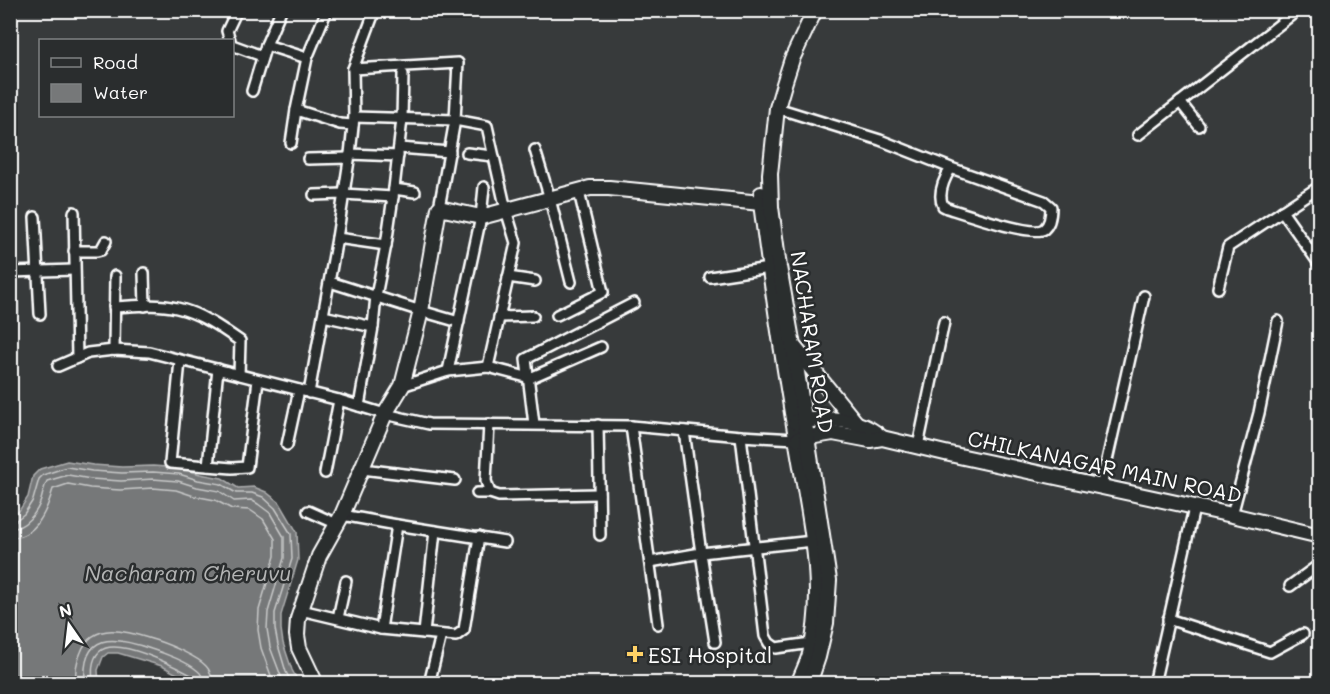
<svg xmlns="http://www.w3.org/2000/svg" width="1330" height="694" viewBox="0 0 1330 694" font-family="Mali,sans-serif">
<rect width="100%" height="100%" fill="#373a3b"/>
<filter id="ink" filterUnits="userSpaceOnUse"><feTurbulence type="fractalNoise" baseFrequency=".0167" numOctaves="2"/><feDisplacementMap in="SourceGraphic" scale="12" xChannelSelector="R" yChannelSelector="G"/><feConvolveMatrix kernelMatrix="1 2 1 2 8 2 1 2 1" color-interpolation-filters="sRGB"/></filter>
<g filter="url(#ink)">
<!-- water -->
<path fill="#767879" stroke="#adaeaf" stroke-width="1.5" d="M67 461 93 465 122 467 153 466 180 468 200 474 222 478 238 488 254 487 266 492 280 503 297 532 298 560 281 615V629L283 643 292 670 299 683H194L162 666 118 653H108L103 657 98 670 99 683H11L10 517 19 511 28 497 33 476 40 469Z"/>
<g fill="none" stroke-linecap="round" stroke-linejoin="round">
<!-- shore -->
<g stroke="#c8c9c9" stroke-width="1.5">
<path d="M10 521H15L24 514 33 500 39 479 43 475 67 467 92 471 122 473 153 472 179 474 198 480 221 484 236 493H252L263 497 275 508 291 534 292 559 275 613V629L278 645 286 672 292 684"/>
<path d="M10 529C25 528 37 513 41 500 43 493 44 487 47 481L68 475 91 479 121 481 153 479 178 481 197 487 219 491 234 501 251 500 258 504 270 513 284 537V558L268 612 267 629 270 647 284 684"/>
<path d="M10 538C37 537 47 510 53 489L68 484 90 488 120 490 153 488 176 490 194 496 215 500 232 509 250 510 263 519 275 539V556L259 610 258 630 261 648 274 684"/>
<path d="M76 684C75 671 76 663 81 652 94 618 132 633 158 641 170 645 198 657 206 666 211 671 212 677 212 684"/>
<path d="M85 684C81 631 114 636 151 649 164 653 188 662 198 671 202 674 203 678 203 684"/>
<path d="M93 684C92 673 91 660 99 652 116 635 176 667 193 676L195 679V684"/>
</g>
<!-- street casing -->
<g stroke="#fff" stroke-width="14">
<g id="street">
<path d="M230 40 227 31 237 10"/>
<path d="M232 45 262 56"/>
<path d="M266 45 307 58"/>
<path d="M353 69 458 63 455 120 439 208"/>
<path d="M252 91 266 45 281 10"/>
<path d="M1180 102 1199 126"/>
<path d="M777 108 880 140 951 168 1044 201 1051 207C1051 214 1050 224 1044 229 1033 237 963 213 947 208L943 206C937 193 944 179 951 168"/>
<path d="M296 110 340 124 353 125"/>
<path d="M354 117 455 120 487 126 506 210 516 243 488 367"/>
<path d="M1138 135 1298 10"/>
<path d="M291 143 296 110 307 58 327 10"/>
<path d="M399 148 450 152"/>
<path d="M535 150 550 199 571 282"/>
<path d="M467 153 493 156"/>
<path d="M350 154 398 156"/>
<path d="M308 159 349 158"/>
<path d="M394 189 415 192"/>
<path d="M314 195 343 194 393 197"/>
<path d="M1282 211 1320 265"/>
<path d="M74 212 77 358"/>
<path d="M35 217 40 314"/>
<path d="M337 238 386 245"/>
<path d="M74 251H97L101 250 106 241"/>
<path d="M10 272 74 270"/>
<path d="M144 273 145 306"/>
<path d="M508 277 535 281"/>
<path d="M710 277 769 268"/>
<path d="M10 279 12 312"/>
<path d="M330 282 421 311 459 322"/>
<path d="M1218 288 1228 247 1320 186"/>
<path d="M114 307C135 306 156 303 177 308 200 313 220 327 240 341L239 375"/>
<path d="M557 315 603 292 579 192"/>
<path d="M323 316 373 327"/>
<path d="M499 317 533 316"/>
<path d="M114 350 115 276"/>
<path d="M180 361 170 463 232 468 247 467 258 380"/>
<path d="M58 366 88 353 114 350 149 352 339 400 385 414 429 424 631 426 741 436 796 439"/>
<path d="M448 371 481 217 484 187"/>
<path d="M402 386 448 371 488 367 530 378 601 347"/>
<path d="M309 393 337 238 350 154 354 117 353 69 375 10"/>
<path d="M359 406 373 327 376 296 386 245 393 197 402 119 403 74"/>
<path d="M489 424 486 481 490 493"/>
<path d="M534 424 526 359 634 303"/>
<path d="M598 425 600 535"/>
<path d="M631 426 658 624"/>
<path d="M684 431 701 553 715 642"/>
<path d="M741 436 765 636 769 643 776 648 811 643"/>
<path d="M287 445 299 390"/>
<path d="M918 446 944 322"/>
<path d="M208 466 218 369"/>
<path d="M362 469 455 480"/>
<path d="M325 473 339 400"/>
<path d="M1101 487 1144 296"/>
<path d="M477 493H490L499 496 599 494"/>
<path d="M308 511 337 524"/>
<path d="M342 515 397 525 505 542"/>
<path d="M1232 515 1259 413 1278 321"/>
<path d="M650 562 701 553 813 541"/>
<path d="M1290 586 1320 564"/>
<path d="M301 610 381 629 456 636 464 630 479 537"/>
<path d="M338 618 346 581"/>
<path d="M1168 619 1270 652 1303 634"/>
<path d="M381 629 397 525"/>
<path d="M424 633 435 531"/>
<path d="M429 684 441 635"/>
<path d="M1154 684 1194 508"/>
</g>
</g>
<!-- secondary casing -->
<g stroke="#fff" stroke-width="18">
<g id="secondary">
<path d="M761 194V203C771 282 783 360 796 437 807 508 828 583 810 654 807 664 802 674 798 684"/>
<path d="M795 348 856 423"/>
<path d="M796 422C826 417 859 417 882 438"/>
<path d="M798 439 833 433 870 440 882 438 945 453 1232 515 1320 536"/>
<path d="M316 684 299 648 297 635 298 619 319 556 342 515 385 414 402 386 421 311 439 208 481 217 590 188H609L761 203"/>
<path d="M809 684 818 657 826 623 829 580 793 346 779 267 771 207 770 174 777 108 784 84 792 59 815 10"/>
</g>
</g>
<!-- street -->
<use href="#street" stroke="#2a2d2e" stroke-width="9"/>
<!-- secondary -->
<use href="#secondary" stroke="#2a2d2e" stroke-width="14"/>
</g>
</g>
<!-- markers -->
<path fill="#ffd166" stroke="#2a2d2e" stroke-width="2" d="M632 645h6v6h6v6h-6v6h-6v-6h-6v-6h6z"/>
<g text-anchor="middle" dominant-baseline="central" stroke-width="5" stroke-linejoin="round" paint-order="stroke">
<!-- street labels -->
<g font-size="21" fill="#fff" stroke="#2a2d2e">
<text transform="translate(813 342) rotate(81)">NACHARAM ROAD</text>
<text transform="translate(1105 466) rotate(12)">CHILKANAGAR MAIN ROAD</text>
</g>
<!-- poi labels -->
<g font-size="21" fill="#fff" stroke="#2a2d2e" text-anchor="start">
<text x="648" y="654">ESI Hospital</text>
</g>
<!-- water labels -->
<g font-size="22" font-style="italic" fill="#b4b5b5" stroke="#2a2d2e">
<text x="188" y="572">Nacharam Cheruvu</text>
</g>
</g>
<!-- margin -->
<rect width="1330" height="694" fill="none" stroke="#2a2d2e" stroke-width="36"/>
<rect x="18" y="18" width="1294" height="658" fill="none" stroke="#fff" stroke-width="2" filter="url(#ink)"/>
<!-- legend -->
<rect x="39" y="39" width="195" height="78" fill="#2a2d2e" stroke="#7f8182" stroke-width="1.5"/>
<rect x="51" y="58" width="30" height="9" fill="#2a2d2e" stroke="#7f8182" stroke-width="1.5"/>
<text x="93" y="69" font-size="18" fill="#ffffff">Road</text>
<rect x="51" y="84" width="30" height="18" fill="#767879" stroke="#7f8182" stroke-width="1.5"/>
<text x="93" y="99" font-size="18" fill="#ffffff">Water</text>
<!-- north arrow -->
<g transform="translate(69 625) rotate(346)" stroke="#2a2d2e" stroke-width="4.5" paint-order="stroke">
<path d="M0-4.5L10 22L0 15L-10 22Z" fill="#ffffff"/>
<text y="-9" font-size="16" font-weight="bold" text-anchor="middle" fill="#ffffff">N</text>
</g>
</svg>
